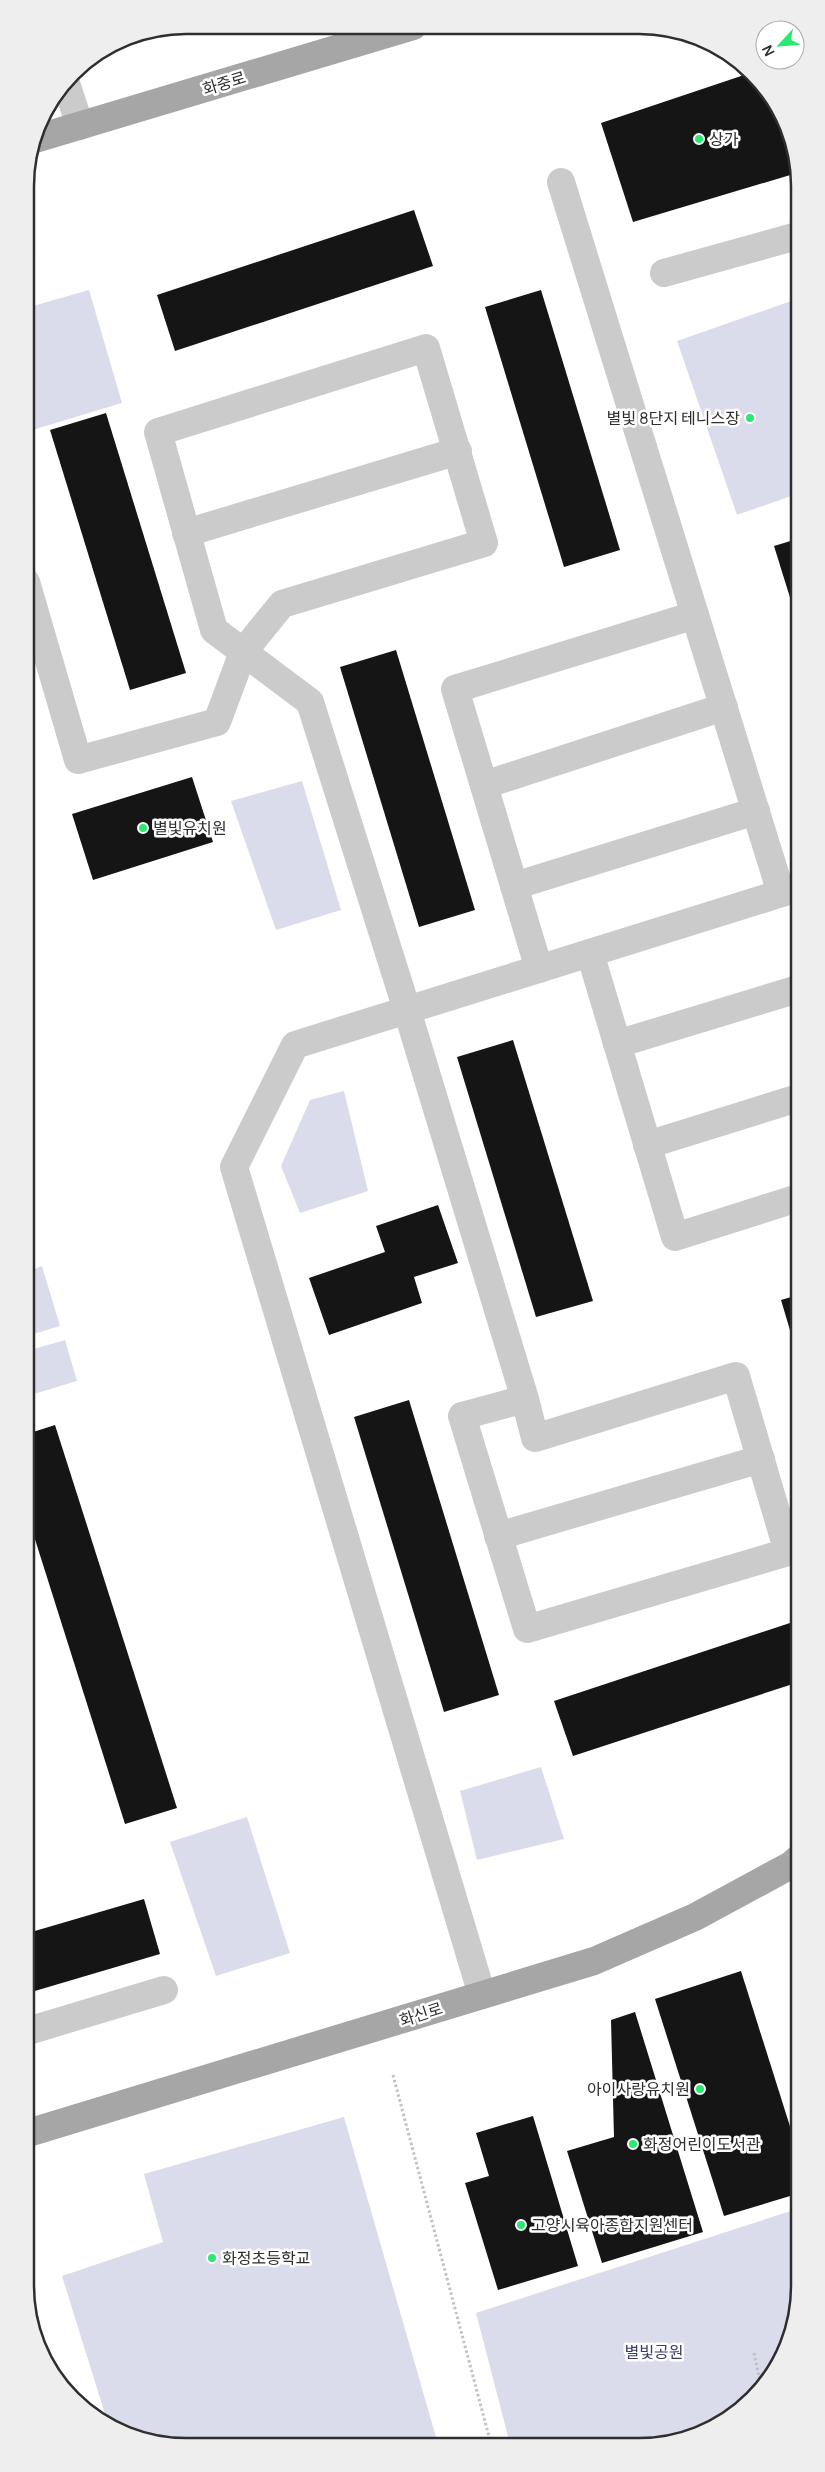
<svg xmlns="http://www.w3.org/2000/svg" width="825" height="2472" viewBox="0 0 825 2472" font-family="Manrope,'Noto Sans KR',sans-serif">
<rect width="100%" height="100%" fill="#fff"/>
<!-- green -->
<g fill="#dbdceb">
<path d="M89 290 122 403 26 432V308Z"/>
<path d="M797 299V494L737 515 677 341Z"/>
<path d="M302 781 341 910 276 930 231 801Z"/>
<path d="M344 1091 368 1191 300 1213 281 1166 310 1100Z"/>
<path d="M42 1266 60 1326 27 1336V1272Z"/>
<path d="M65 1340 77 1381 27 1396V1351Z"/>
<path d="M541 1767 564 1839 477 1860 460 1791Z"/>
<path d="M247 1817 290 1953 216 1976 170 1842Z"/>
<path d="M344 2117 438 2444H154L109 2427 62 2276 163 2242 144 2174Z"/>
<path d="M800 2208V2297L788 2348 760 2392 720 2425 671 2444H510L476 2313Z"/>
</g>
<!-- building -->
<g fill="#151515">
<path d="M753 72 779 105 797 154V173L633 222 601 123Z"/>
<path d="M414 210 433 266 175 351 157 295Z"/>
<path d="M541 290 620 550 564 567 485 307Z"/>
<path d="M106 413 186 673 130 690 50 430Z"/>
<path d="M797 539V620L774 546Z"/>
<path d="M396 650 475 910 419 927 340 667Z"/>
<path d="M192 777 213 842 93 880 72 814Z"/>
<path d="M513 1040 593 1301 536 1317 457 1057Z"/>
<path d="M438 1205 458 1263 414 1277 422 1303 329 1335 309 1278 385 1252 376 1226Z"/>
<path d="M798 1295V1357L781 1300Z"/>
<path d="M409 1400 499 1695 444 1712 354 1417Z"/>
<path d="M55 1425 177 1808 125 1824 27 1514V1434Z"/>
<path d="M799 1620V1682L573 1756 554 1701Z"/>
<path d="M144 1899 160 1954 28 1993V1933Z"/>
<path d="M741 1971 799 2155 800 2193 724 2216 655 1999Z"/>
<path d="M635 2012 703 2232 602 2263 567 2151 614 2137 611 2020Z"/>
<path d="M533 2116 578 2266 498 2290 465 2183 489 2176 476 2133Z"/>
</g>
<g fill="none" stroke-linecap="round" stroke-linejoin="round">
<!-- path -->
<g stroke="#c2c2c2" stroke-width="3" stroke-dasharray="2.5 2.5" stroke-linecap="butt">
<path d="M393 2075 491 2444"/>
<path d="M754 2353 762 2390"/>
</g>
<!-- minor -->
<g stroke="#cbcbcb" stroke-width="28">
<path d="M66 83 80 126"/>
<path d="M664 273 797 236"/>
<path d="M186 533 458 451"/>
<path d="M26 582 78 760 217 722 243 652 282 604 484 543 426 348 158 432 214 630 310 702 407 1010 525 1399 535 1438 736 1376 788 1552 527 1629 462 1416 525 1399"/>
<path d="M695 615 781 893"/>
<path d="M484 785 724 707"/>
<path d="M514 886 756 811"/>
<path d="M590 953 675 1237 798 1198"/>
<path d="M539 969 455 689 695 615 561 182"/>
<path d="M617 1044 798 989"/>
<path d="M647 1145 798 1098"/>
<path d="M498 1536 761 1459"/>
<path d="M482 1995 234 1167 295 1045 798 888"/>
<path d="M28 2031 164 1990"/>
</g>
<!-- major -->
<g stroke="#a6a6a6" stroke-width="28">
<path d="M35 139 413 26"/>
<path d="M28 2133 594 1961 695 1917 791 1865 799 1858"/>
</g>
</g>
<!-- markers -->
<g fill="#2de774" stroke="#fff" stroke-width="2">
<circle cx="699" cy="139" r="5"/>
<circle cx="750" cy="418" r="5"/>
<circle cx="143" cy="828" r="5"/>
<circle cx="700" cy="2089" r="5"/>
<circle cx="633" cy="2144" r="5"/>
<circle cx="521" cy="2225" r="5"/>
<circle cx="212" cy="2258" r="5"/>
</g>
<g text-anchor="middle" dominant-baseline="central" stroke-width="5" stroke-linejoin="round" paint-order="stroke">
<!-- street labels -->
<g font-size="16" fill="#2e2e2e" stroke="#fff">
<text transform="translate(224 83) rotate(-17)">화중로</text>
<text transform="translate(421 2014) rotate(-18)">화신로</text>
</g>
<!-- poi labels -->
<g font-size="16" fill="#2e2e2e" stroke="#fff" text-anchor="start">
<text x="709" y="139">상가</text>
<text x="740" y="418" text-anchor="end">별빛 8단지 테니스장</text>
<text x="153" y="828">별빛유치원</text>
<text x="690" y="2089" text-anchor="end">아이사랑유치원</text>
<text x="643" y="2144">화정어린이도서관</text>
<text x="531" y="2225">고양시육아종합지원센터</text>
<text x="222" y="2258">화정초등학교</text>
</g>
<!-- park labels -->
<g font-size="16" fill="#3b3b69" stroke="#fff">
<text x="654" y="2352">별빛공원</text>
</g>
</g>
<!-- crop -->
<path d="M0 0H825V2472H0ZM186 34H639A152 152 0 0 1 791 186V2286A152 152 0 0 1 639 2438H186A152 152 0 0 1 34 2286V186A152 152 0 0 1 186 34Z" fill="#eee" fill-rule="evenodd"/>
<path fill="none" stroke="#2e2e2e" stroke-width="2.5" d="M186 34H639A152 152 0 0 1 791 186V2286A152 152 0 0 1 639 2438H186A152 152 0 0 1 34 2286V186A152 152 0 0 1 186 34Z"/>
<!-- north arrow -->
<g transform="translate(780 45) rotate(244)"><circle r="24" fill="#ffffff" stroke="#ababab"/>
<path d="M0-4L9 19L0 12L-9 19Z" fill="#2de774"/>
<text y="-8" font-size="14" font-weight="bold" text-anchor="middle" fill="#2e2e2e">N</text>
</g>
</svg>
